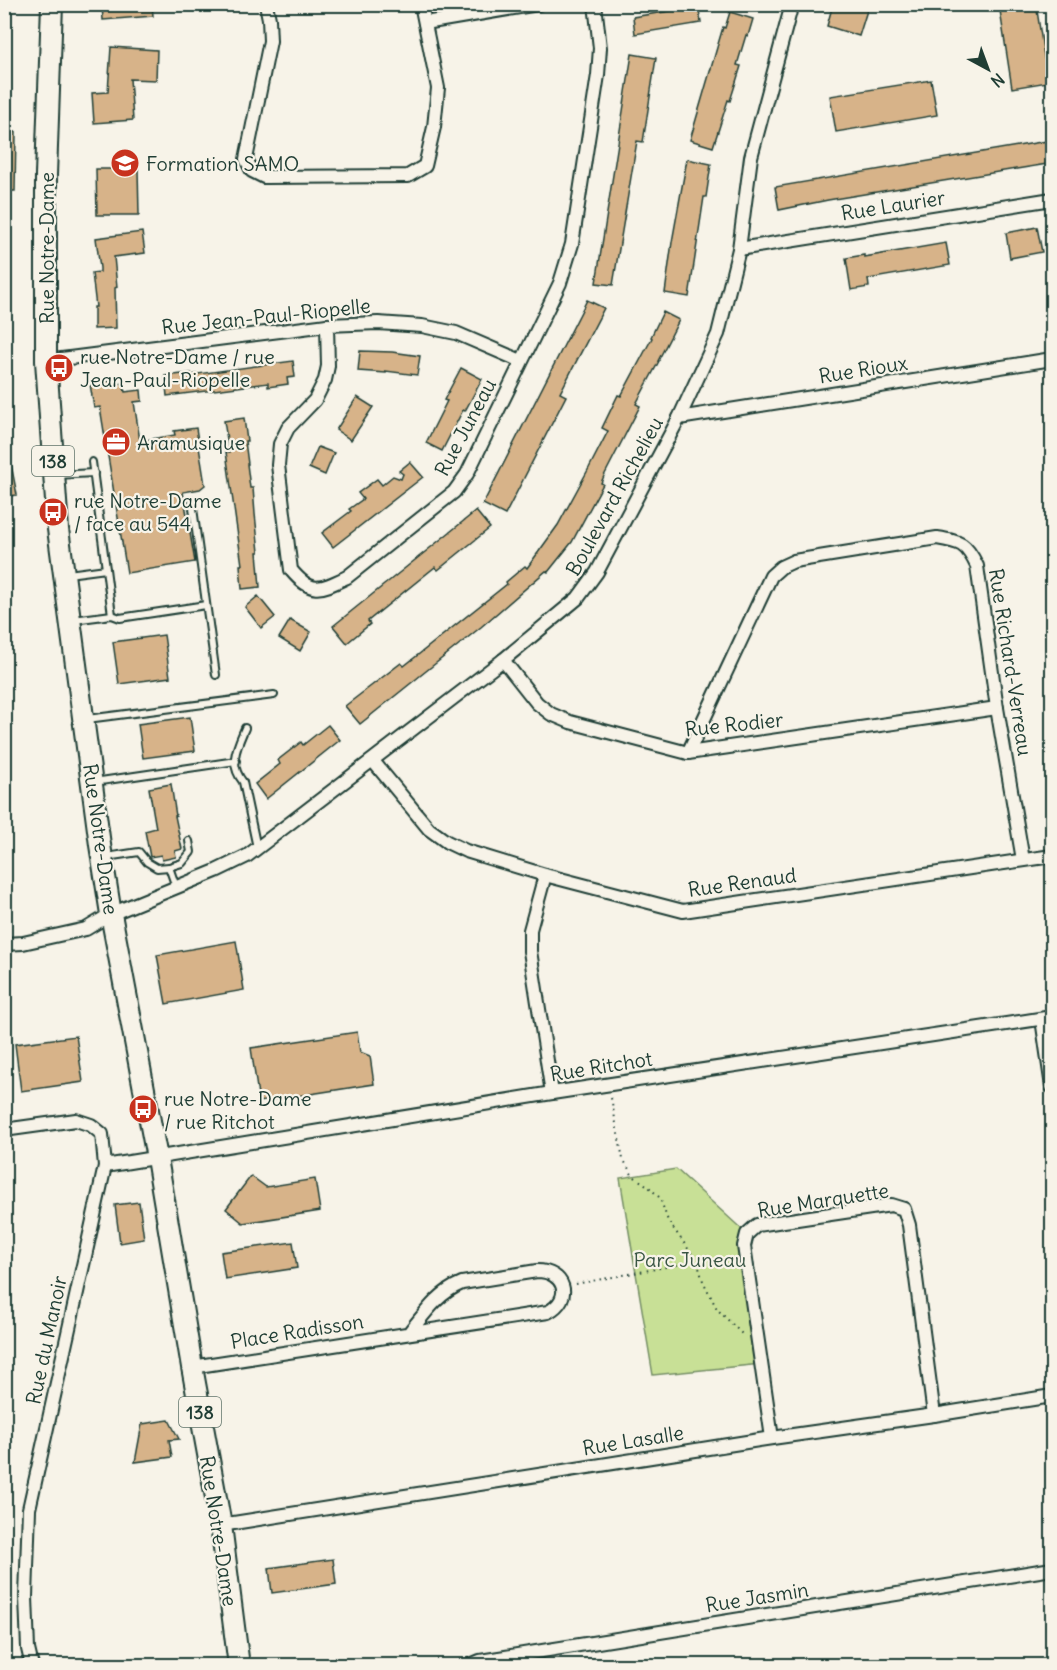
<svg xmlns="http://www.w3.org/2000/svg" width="1057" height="1670" viewBox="0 0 1057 1670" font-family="Delius,sans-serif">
<rect width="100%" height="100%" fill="#f7f3e8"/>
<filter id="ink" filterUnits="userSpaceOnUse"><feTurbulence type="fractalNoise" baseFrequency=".0167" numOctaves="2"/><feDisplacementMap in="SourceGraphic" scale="12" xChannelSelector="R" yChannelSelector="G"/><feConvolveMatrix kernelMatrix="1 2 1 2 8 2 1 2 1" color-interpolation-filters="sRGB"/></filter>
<g filter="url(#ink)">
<!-- green -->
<path fill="#c8e096" stroke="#748e65" stroke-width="1.5" d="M676 1169 747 1234 761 1364 653 1375 620 1178Z"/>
<!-- building -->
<g fill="#d7b389" stroke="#1f3d34" stroke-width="1.5">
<path d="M102 4H152L153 16 103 20Z"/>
<path d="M690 4H698L701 23 635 34 633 17 670 11V8Z"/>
<path d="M833 4H869L859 36 827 26Z"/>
<path d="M999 4H1036L1048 82 1012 88Z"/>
<path d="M730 12 753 19 748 36 746 35 737 65 741 66 730 101 728 100 713 147 690 140 723 27 725 28Z"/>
<path d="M111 47 157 50 156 80 130 79 133 120 94 123 92 93 108 92Z"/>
<path d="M632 54 656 58 643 142 637 141 613 285 596 283Z"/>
<path d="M931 80 937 115 836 132 830 96Z"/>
<path d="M4 132H16L15 191H4Z"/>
<path d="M1053 140V163L828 200 779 210 775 187Z"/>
<path d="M687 159 711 164 706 197H704L689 297 665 293 672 242Z"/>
<path d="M96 169H138L139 215H97Z"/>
<path d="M1037 227 1042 252 1010 258 1006 233Z"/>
<path d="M142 232 145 253 114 257 117 287 115 288 116 328 94 329V307H96L92 273 100 272V268L96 238Z"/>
<path d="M946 243 950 265 868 279 869 287 851 290 846 258 864 255V257Z"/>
<path d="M587 300 604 308 560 393 566 396 505 515 483 504Z"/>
<path d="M663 312 679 320 658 361H659L636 404 640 406 604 476 601 483 603 484 572 542 548 572 546 571 481 627 360 724 345 706 401 663 404 666 507 584 506 582 525 566 527 568 558 525 589 468 608 431 602 428 618 395 621 396 652 338 651 337Z"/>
<path d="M360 351 392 352 420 356 417 375 386 371V373L358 371Z"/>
<path d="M293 361 295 377 287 378 288 384 268 387V383L167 396 165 376 191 373V375Z"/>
<path d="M461 368 482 379 465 411 463 410 442 451 426 443 447 401 444 400Z"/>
<path d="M109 381 110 385 123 383 125 392 141 390 142 401 134 402 140 441 175 435 174 431 196 428 205 485 200 489 183 492 195 562 127 573 100 407 94 408 90 384Z"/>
<path d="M357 397 373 407 351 440 336 430Z"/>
<path d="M244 418 247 441H245L248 464H247L250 488H253L255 514 259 552H257L260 587 242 589 240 565H242L226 452H229L224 421Z"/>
<path d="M318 447 334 453 325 475 309 468Z"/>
<path d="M4 459H10L17 495 4 497Z"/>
<path d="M410 462 423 477 333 547 322 533 351 511 349 509 363 499 358 493 377 479 382 485 393 476 401 479 403 474 399 471Z"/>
<path d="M476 511 490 528 438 570 435 567 368 621 370 624 347 643 333 626Z"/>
<path d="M258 596 275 617 261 628 245 607Z"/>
<path d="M290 620 311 632 300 651 279 638Z"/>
<path d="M164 635 170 677 119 684 113 642Z"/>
<path d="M190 717 195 751 143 758 138 724Z"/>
<path d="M328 725 340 740 266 799 255 784 280 764 278 760 301 742 303 745Z"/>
<path d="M171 784 176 816H175L182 849 175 851 176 857 162 860 161 855 150 857 145 831 156 828 149 788Z"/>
<path d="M236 941 244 990 166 1004 157 955Z"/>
<path d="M357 1032 360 1052 370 1056 374 1084 259 1102 251 1048Z"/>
<path d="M76 1036 83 1082 21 1091 15 1044Z"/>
<path d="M251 1176 266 1187 315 1179 320 1211 243 1223 226 1209Z"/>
<path d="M139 1202 144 1239 120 1243 115 1205Z"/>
<path d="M293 1242 297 1268 225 1279 221 1252Z"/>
<path d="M169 1420 179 1439 169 1440 172 1457 135 1462 142 1424Z"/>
<path d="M333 1559 336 1584 272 1593 269 1568Z"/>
</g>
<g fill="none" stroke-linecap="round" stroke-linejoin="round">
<!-- lane casing -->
<g stroke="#1f3d34" stroke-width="10">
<g id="lane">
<path d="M92 462 112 615"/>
<path d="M56 475 94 473"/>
<path d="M192 501 216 675"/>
<path d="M68 574 106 569"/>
<path d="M73 620 112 615 120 618 206 605"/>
<path d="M87 719 274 695"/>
<path d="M245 728C237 747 228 763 243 782L257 848"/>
<path d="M94 782 236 761"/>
<path d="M106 857 139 852 147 862 157 868 169 867 182 863 191 852 189 841"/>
<path d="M169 867 176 887"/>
</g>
</g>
<!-- street casing -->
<g stroke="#1f3d34" stroke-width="16">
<g id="street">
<path d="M266 4 269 19 270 41 246 159 252 171 264 177 408 176 425 166 434 127 438 88 421 4"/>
<path d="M425 23 538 4"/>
<path d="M739 249 1052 199"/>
<path d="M327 325 328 366 325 380 315 400 288 428 280 444 278 465 291 570C312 595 320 590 347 577L454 492 467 474 560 283 572 244 598 75 600 48 595 4"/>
<path d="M46 361 327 325 378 323 422 326 456 333 521 361"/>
<path d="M679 418 1052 359"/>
<path d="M503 660 537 703 551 714 570 722 688 753 997 708"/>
<path d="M688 753 771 576 781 567 794 561 937 538C961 542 966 543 977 566L997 708 1023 860"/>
<path d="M373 761 429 829 447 842 466 851 545 875 683 911 1052 856"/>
<path d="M545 875 530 930V951L552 1093"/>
<path d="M4 944 23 943 86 929 111 914 216 871 247 856 503 660 578 598 597 572 679 418 718 334 739 249 751 157 792 4"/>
<path d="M1042 1019 1052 1087"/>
<path d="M4 1130 76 1120 91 1125 102 1134 105 1166 552 1093 1052 1017"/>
<path d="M192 1367 548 1312C574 1298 564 1271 537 1271L462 1283C438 1293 425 1313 409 1333"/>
<path d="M772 1438 744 1246 747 1234 757 1225 891 1205 904 1209 909 1225 934 1415"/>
<path d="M221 1525 772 1438 934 1415 1052 1396"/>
<path d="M32 1666 28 1649 26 1597 29 1509 105 1166"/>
<path d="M468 1666 480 1661 1052 1569"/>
</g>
</g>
<!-- primary casing -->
<g stroke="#1f3d34" stroke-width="24">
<path id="primary" d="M52 4 46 175V361L58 529 100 845 111 914 157 1158 192 1367 221 1525 239 1666"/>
</g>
<!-- path -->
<g stroke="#1f3d34" stroke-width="2" stroke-dasharray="1.5 4.5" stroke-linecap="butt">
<path d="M611 1098 623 1159 633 1176 648 1186 660 1198 668 1221 697 1261 703 1281 717 1309 743 1335"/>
<path d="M576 1284 697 1261"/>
</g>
<!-- lane -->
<use href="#lane" stroke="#f7f3e8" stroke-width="6"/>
<!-- street -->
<use href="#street" stroke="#f7f3e8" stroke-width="12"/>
<!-- primary -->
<use href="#primary" stroke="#f7f3e8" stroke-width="20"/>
</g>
</g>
<!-- icons -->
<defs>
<g id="school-disc" transform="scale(1.5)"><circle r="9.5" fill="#c8321e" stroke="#f7f3e8"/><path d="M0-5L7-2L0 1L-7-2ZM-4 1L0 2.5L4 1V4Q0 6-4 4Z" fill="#fff"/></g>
<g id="bus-disc" transform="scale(1.5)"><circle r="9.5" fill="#c8321e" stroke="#f7f3e8"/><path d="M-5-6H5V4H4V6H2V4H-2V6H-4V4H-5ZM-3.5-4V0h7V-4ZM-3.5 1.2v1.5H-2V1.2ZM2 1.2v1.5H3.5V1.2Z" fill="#fff"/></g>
<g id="office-disc" transform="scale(1.5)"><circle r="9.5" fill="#c8321e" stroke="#f7f3e8"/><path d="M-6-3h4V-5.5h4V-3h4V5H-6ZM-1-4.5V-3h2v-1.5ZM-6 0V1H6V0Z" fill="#fff"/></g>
</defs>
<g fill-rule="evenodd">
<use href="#school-disc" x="125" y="163"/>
<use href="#bus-disc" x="59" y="368"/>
<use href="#office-disc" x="116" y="442"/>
<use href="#bus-disc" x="53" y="512"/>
<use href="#bus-disc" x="143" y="1109"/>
</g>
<g text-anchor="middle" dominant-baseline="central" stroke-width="4.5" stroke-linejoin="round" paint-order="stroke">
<!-- shield labels -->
<g fill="#f7f3e8" stroke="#60746a" stroke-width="1.5">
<rect x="32" y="446" width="42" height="30" rx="4.5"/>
<rect x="179" y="1397" width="42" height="30" rx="4.5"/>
</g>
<g font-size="18" font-weight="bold" fill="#1f3d34">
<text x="53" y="461">138</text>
<text x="200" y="1412">138</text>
</g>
<!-- poi labels -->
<g font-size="20" fill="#1f3d34" stroke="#f7f3e8" text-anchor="start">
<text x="146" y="163">Formation SAMO</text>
<text x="80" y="356">rue Notre-Dame / rue<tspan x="80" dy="23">Jean-Paul-Riopelle</tspan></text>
<text x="137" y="442">Aramusique</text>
<text x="74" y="500">rue Notre-Dame<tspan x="74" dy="23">/ face au 544</tspan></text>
<text x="164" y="1098">rue Notre-Dame<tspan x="164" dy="23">/ rue Ritchot</tspan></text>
</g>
<!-- street labels -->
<g font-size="20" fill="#1f3d34" stroke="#f7f3e8">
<text transform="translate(893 205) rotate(-9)">Rue Laurier</text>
<text transform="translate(46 248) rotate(-90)">Rue Notre-Dame</text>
<text transform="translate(266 316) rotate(-6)">Rue Jean-Paul-Riopelle</text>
<text transform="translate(863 369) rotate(-9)">Rue Rioux</text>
<text transform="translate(465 427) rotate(-62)">Rue Juneau</text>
<text transform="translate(614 496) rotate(-61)">Boulevard Richelieu</text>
<text transform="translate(1011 662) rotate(81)">Rue Richard-Verreau</text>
<text transform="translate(734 724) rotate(-6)">Rue Rodier</text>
<text transform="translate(101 839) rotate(82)">Rue Notre-Dame</text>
<text transform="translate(742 882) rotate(-8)">Rue Renaud</text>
<text transform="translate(601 1066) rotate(-9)">Rue Ritchot</text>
<text transform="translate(823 1200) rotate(-9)">Rue Marquette</text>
<text transform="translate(297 1331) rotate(-9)">Place Radisson</text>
<text transform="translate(46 1340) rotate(-78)">Rue du Manoir</text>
<text transform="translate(633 1440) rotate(-9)">Rue Lasalle</text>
<text transform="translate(219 1531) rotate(81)">Rue Notre-Dame</text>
<text transform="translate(757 1597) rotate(-9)">Rue Jasmin</text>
</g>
<!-- park labels -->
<g font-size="20" fill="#385543" stroke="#f7f3e8">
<text x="690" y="1259">Parc Juneau</text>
</g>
</g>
<!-- margin -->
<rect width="1057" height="1670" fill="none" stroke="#f7f3e8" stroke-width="24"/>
<rect x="12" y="12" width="1033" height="1646" fill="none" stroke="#1f3d34" stroke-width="2" filter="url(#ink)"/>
<!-- north arrow -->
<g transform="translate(988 69) rotate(139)" stroke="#f7f3e8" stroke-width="4.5" paint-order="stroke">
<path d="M0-4.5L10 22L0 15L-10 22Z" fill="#1f3d34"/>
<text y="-9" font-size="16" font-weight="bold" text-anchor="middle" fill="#1f3d34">N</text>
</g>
</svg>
